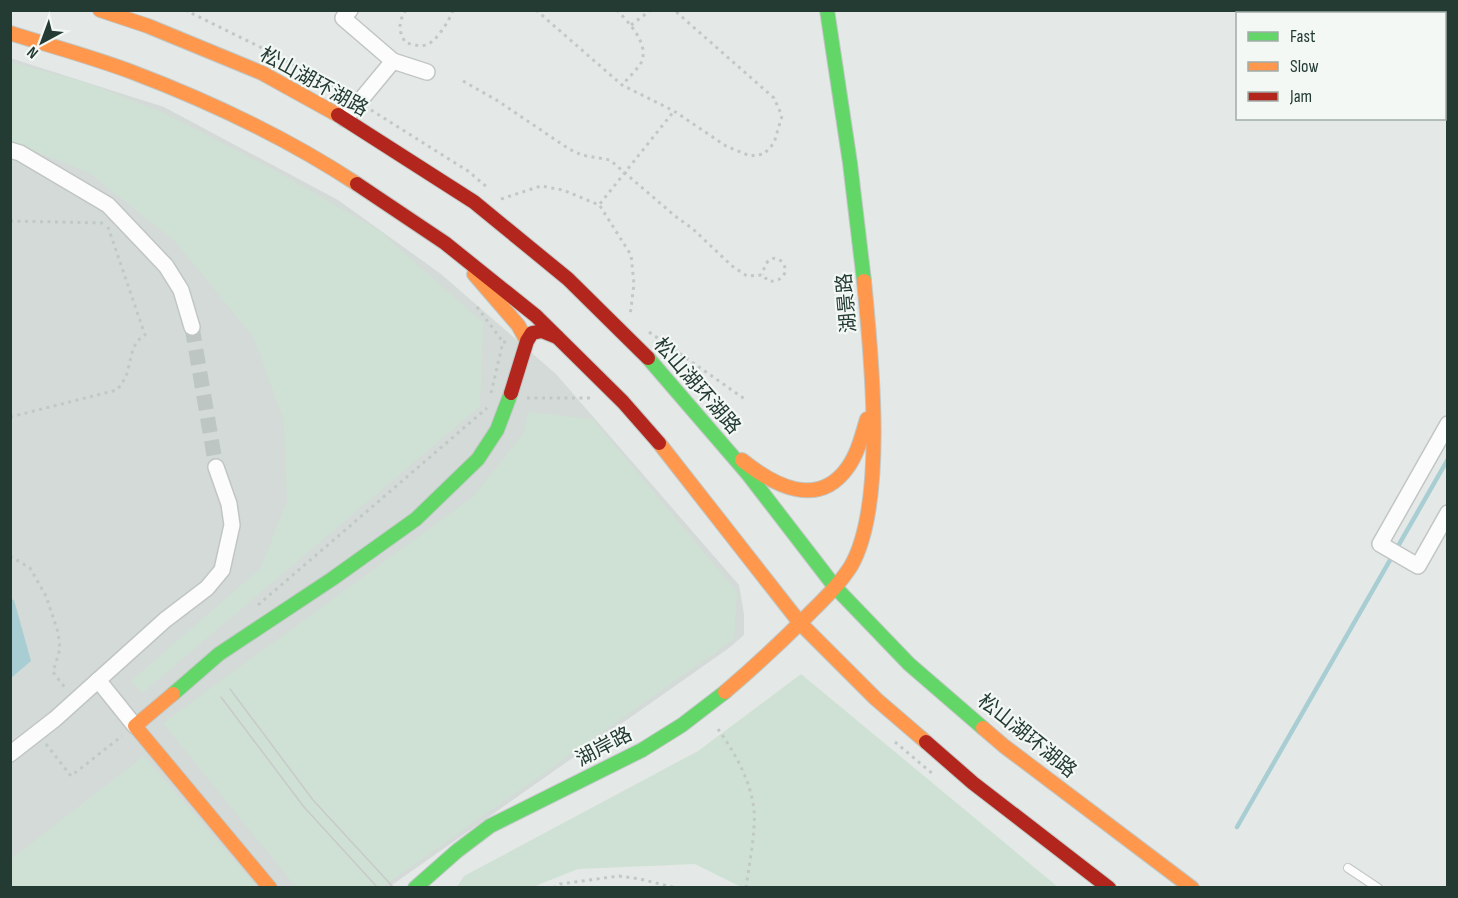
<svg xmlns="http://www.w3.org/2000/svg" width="1458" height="898" viewBox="0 0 1458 898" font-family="'Sofia Sans Condensed','Noto Sans SC',sans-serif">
<rect width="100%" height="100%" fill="#e4e9e7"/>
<!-- built -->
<path fill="#d3dad7" d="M10 58 164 107 338 200 441 274 556 374 739 585 744 614V635L729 648 389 887H11Z"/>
<!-- green -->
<g fill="#cfe1d4">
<path d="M10 62 84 82 164 113 272 169 378 230 483 323 480 406 142 693 131 681 261 568 287 501 284 421 254 338 176 242 88 172 11 142Z"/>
<path d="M528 412 592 419 737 592 734 639 382 887H296L163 723 473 497 524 433Z"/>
<path d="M801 674 1058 887H741L695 864 578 869 533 887H457L464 876 698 751Z"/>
<path d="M144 756 257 887 11 888V859Z"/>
</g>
<!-- water -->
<path fill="#a8ced3" d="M11 599 14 600 31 661 11 678Z"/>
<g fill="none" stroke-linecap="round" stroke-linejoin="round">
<!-- stream -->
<path stroke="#a8ced3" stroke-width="4.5" d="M1237 827 1448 459"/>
<!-- street-tunnel -->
<path stroke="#bec6c3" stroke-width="15" stroke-dasharray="15 8" stroke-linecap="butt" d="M192 327 216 467"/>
<!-- lane casing -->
<g stroke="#c1c6c4" stroke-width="10">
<path id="lane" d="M1348 868 1378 888"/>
</g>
<!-- street casing -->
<g stroke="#c1c6c4" stroke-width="18">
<g id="street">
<path d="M393 61 427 72"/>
<path d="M345 119 393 61 343 18 350 10"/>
<path d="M10 150 20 153 108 205 166 266 181 290 192 327"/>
<path d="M1448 424 1380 544 1418 566 1448 513"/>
<path d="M98 680 135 726"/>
<path d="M10 754 55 719 165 620 207 588 222 570 232 525 229 504 216 467"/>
</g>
</g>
<!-- fast casing -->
<g stroke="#c0c7c4" stroke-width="16">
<g id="fast">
<path d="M827 10 850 163 864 281"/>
<path d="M648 358 748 474 835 587 909 664 983 728"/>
<path d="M173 694 219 654 332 579 416 519 478 459 497 430 511 393"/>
<path d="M415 888 457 851 490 826 642 750 682 725 725 692"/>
</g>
</g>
<!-- slow casing -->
<g stroke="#c0c7c4" stroke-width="16">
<g id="slow">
<path d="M100 10 148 26 262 73 338 115"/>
<path d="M10 33C51 46 92 57 132 72 211 102 287 138 357 184"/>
<path d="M474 274 518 325 527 341"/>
<path d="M659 443 800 623 876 699 926 742"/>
<path d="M742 460C773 485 818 510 848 467 858 453 862 435 867 419"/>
<path d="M725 692C753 668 780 643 806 617 822 601 839 585 851 566 887 503 871 353 864 281"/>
<path d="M173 694 135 726 270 888"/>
<path d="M983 728 1004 746 1192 888"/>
</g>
</g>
<!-- jam casing -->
<g stroke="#c0c7c4" stroke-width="16">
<g id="jam">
<path d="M338 115 474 202 568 279 648 358"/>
<path d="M357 184 445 243 536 316 623 402 659 443"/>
<path d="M511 393 527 341 532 333 542 331 557 337"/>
<path d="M926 742 973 783 1109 888"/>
</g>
</g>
<!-- path -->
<g stroke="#c1c9c5" stroke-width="3" stroke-dasharray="3 4.5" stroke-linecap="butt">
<path d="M185 10 260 47 348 95"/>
<path d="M406 10C398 22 398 32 406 43 412 44 419 47 426 45 437 41 449 21 453 10"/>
<path d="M536 10 622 85 674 111 726 146 750 156 764 154 774 143 782 116 774 98 674 10"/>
<path d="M617 10C629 23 650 44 641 63 636 71 628 78 622 85"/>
<path d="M631 25 651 10"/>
<path d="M463 81 498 101 569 149 582 155 610 160 675 216 693 229 732 266 747 276 763 275 768 281C777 282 782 279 786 271 782 252 764 255 763 275"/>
<path d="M371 110 468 171 488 188"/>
<path d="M501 199 541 186 563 190 599 205 674 111"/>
<path d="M600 206 631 255 634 284 630 316"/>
<path d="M10 221 105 223"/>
<path d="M477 307 503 342"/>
<path d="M649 332 746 400"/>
<path d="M491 393 503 342H507"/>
<path d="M527 398H593"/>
<path d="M10 417 117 390C120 386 123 382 125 378 132 363 129 344 145 335L108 227"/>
<path d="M10 556 30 568 46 596 58 632 60 649 53 672 66 689"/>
<path d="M258 605 487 408"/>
<path d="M718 729C735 753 750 779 754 809 756 831 749 865 746 888"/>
<path d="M895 742 933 774"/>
<path d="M46 744 71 776 122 736"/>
<path d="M553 888 560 884 619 876 640 879 676 888"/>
</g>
<!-- lane -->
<use href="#lane" stroke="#fbfcfb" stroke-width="8"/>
<!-- street -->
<use href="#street" stroke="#fbfcfb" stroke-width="15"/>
<!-- fast -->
<use href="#fast" stroke="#63d668" stroke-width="14"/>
<!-- slow -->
<use href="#slow" stroke="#ff974d" stroke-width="14"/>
<!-- jam -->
<use href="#jam" stroke="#b3261e" stroke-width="14"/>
<!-- tram -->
<g stroke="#c7cac9" stroke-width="1.5">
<path d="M230 689 313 800 394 888"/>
<path d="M221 697 304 807 378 888"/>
</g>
</g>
<g text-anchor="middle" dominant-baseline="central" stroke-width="4.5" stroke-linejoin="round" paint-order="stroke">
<!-- street labels -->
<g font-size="20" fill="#243b34" stroke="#f3f8f5">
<text transform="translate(314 82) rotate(29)">松山湖环湖路</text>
<text transform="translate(847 303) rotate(-95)">湖景路</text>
<text transform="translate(697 386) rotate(49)">松山湖环湖路</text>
<text transform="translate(1027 736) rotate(39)">松山湖环湖路</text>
<text transform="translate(604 747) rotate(-28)">湖岸路</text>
</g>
</g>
<!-- border -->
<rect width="1458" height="898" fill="none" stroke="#243b34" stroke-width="24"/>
<!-- legend -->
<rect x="1236" y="12" width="210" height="108" fill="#f3f8f5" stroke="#a0aca8" stroke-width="1.5"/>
<rect x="1248" y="32" width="30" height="9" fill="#63d668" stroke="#a0aca8" stroke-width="1.5"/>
<text x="1290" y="42" font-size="18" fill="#243b34">Fast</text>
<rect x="1248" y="62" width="30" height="9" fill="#ff974d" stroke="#a0aca8" stroke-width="1.5"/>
<text x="1290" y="72" font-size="18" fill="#243b34">Slow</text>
<rect x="1248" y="92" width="30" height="9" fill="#b3261e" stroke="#a0aca8" stroke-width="1.5"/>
<text x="1290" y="102" font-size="18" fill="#243b34">Jam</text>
<!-- north arrow -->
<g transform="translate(42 42) rotate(221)" stroke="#f3f8f5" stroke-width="4.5" paint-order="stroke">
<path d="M0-4.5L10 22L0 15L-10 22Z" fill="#243b34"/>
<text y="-9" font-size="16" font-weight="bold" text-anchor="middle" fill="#243b34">N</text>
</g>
</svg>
